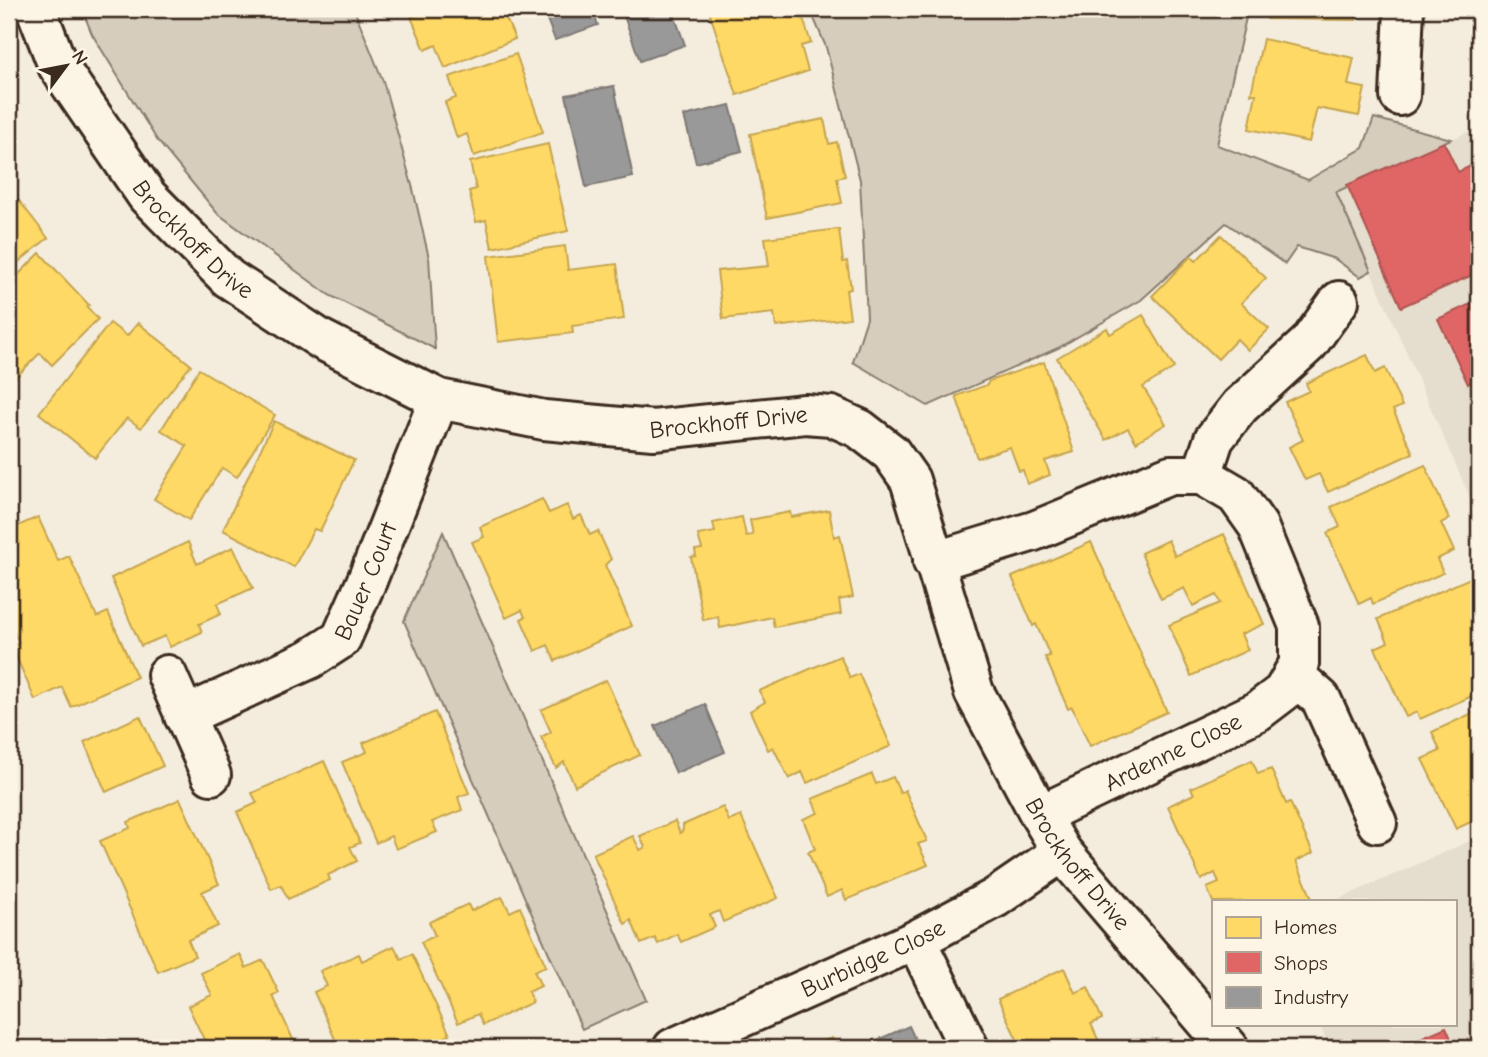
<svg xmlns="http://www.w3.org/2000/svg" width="1488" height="1057" viewBox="0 0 1488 1057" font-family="'Comic Neue',sans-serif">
<rect width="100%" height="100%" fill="#f4eddd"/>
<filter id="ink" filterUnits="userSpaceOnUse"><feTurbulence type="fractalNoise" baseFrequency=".0143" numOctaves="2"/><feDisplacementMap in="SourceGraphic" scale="14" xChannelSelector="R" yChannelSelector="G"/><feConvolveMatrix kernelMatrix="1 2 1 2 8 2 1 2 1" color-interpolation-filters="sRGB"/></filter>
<g filter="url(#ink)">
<!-- built -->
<g fill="#e5ddce">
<path d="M1479 127V518L1336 192Z"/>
<path d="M1479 837V1048H1330L1319 1024H1455V901H1334Z"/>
</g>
<!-- green -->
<g fill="#d6cdbd" stroke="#887c6e" stroke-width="2">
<path d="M82 9H354L383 81 413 189 429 258 435 349 329 295 217 213 157 140 92 34Z"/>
<path d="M810 9H1248L1217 145 1308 180 1363 148 1374 118 1451 139 1336 192 1371 271 1360 277 1335 259 1297 247 1285 264 1226 223 1141 300 1058 348 928 406 853 362 867 318 860 180 826 47Z"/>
<path d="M443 532 646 1000 582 1029 404 621Z"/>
</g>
<!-- homes -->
<g fill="#ffd966" stroke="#c4a450" stroke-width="2">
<path d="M420 9H502L515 39 445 68 436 45 425 50 411 17 421 13Z"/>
<path d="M717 9H791L792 11 800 9 811 43 801 46 808 71 737 95 709 11Z"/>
<path d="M1267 9H1355L1356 20 1267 19Z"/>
<path d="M1263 39 1354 58 1348 85 1365 88 1359 116 1317 108 1309 142 1249 129 1256 94H1251Z"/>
<path d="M516 54 543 132 474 156 467 134 457 138 445 102 456 98 449 77Z"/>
<path d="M824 119 829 144 837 142 845 176 837 178 842 203 767 218 750 134Z"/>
<path d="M548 144 568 231 492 248 486 220 476 222 469 191 476 189 470 162Z"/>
<path d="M10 189 48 238 9 270V189Z"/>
<path d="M839 229 843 262 847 261 851 289 846 290 850 318 776 327 774 313 723 319 717 271 769 266 765 238Z"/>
<path d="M1221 235 1266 278 1241 303 1269 329 1248 350 1237 339 1218 359 1152 296 1191 256 1196 261Z"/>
<path d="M565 246 568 270 617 264 624 319 572 326 573 333 498 342 488 256Z"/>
<path d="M40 253 89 305 87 307 98 319 52 365 40 353 9 384V284Z"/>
<path d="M1143 315 1174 368 1143 387 1166 424 1136 442 1128 428 1106 440 1057 358 1107 328 1110 334Z"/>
<path d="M110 323 127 336 138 323 191 365 141 428 127 418 95 458 39 413Z"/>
<path d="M1367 355 1375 373 1385 368 1402 406 1393 410 1413 453 1328 492 1319 474 1305 480 1289 447 1303 440 1285 402 1309 391 1306 383Z"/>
<path d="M1044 362 1074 452 1045 461 1050 475 1027 484 1023 470 1019 471 1010 447 977 458 956 396 987 385 989 381Z"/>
<path d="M199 369 275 415 237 477 222 468 189 520 154 499 187 446 161 430Z"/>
<path d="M274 421 354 460 320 531 314 529 294 567 223 530Z"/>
<path d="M1425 465 1449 519 1441 523 1454 551 1437 559 1443 573 1373 604 1371 598 1359 604 1327 533 1340 527 1331 507Z"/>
<path d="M542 499 549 513 567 505 573 519 581 515 590 535 598 531 611 559 605 565 632 626 555 661 548 645 535 651 521 619 525 617 522 610 506 618 472 542 484 537 480 527Z"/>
<path d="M829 510 834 537 840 535 853 597 839 600 841 614 774 627 772 617 720 628 718 617 703 620 691 557 696 556 695 550 702 549 698 535 715 532 713 523 742 517 746 536 753 535 750 520 790 512 791 517Z"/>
<path d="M38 517 58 561 69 556 97 617 108 612 137 677 71 707 62 687 35 700 12 647 19 643 9 621V530Z"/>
<path d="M1224 534 1264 624 1241 634 1248 650 1191 676 1169 625 1220 603 1216 595 1193 606 1184 588 1161 599 1141 553 1168 540 1175 556Z"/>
<path d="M188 542 197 564 233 547 253 588 217 604 221 614 199 624 202 632 170 647 165 636 141 646 111 578Z"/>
<path d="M1091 542 1167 712 1090 746 1072 707 1068 709 1045 657 1050 656 1036 624 1033 626 1012 577Z"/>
<path d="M1470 578 1479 599V693L1420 719 1417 712 1406 717 1375 648 1388 642 1378 619Z"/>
<path d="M840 656 850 678 859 674 891 746 807 783 802 772 789 779 773 747 768 750 750 711 765 702 759 691Z"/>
<path d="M606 680 640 755 575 786 564 762 556 768 541 737 551 732 541 710Z"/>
<path d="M1479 710V818L1456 829 1422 759 1440 751 1432 732Z"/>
<path d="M435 712 469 793 458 797 462 810 432 822 437 832 396 849 391 836 376 843 342 762 367 752 363 743Z"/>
<path d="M140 716 163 766 106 792 84 742Z"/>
<path d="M1252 760 1258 774 1271 769 1286 804 1290 802 1313 853 1296 861 1313 901 1213 902 1207 888 1219 883 1215 873 1201 880 1168 806 1194 794 1191 788Z"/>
<path d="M324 761 360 843 350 847 357 861 328 875 330 880 288 899 281 885 271 889 237 812 257 803 252 793Z"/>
<path d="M872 774 876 784 893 777 900 793 905 790 927 841 918 844 928 865 846 900 842 890 827 897 808 852 815 849 803 819 818 813 812 799Z"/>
<path d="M180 799 219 884 202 892 218 926 188 940 195 956 158 972 100 841 130 828 128 822Z"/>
<path d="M723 807 729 821 741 816 778 898 723 922 719 911 710 915 715 927 681 942 677 934 658 944 655 938 641 944 631 920 625 924 593 854 633 836 640 850 645 847 640 836 675 821 680 833 683 830V825Z"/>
<path d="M502 897 510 912 520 907 546 966 534 971 541 986 528 992 533 1002 483 1025 478 1014 458 1023 421 942 435 936 429 922 468 904 471 911Z"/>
<path d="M394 946 401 959 412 954 450 1035 421 1048H339L314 992 327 986 320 971 359 954 362 961Z"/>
<path d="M240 954 246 968 263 960 279 993 273 996 297 1048H208L188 1006 212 995 201 973Z"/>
<path d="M1064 968 1075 993 1088 987 1102 1019 1091 1024 1102 1048H1021L998 999Z"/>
<path d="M832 1038 837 1048H808Z"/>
</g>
<!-- shops -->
<g fill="#e06666" stroke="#ae5450" stroke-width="2">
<path d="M1444 142 1458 172 1479 162V272L1401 307 1347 185Z"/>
<path d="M1479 300V378L1468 384 1438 319Z"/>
<path d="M1446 1027 1455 1048H1397Z"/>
</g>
<!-- industry -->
<g fill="#999" stroke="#7d7874" stroke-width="2">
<path d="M543 9H592L598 25 555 40Z"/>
<path d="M643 9H672L685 45 640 61 624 16Z"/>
<path d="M614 86 633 177 586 187 566 95Z"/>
<path d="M730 105 742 151 696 163 684 116Z"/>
<path d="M705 704 725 752 676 773 655 726Z"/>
<path d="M909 1026 919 1048H870L868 1044Z"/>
</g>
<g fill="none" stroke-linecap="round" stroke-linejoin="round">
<!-- minor casing -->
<g stroke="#3b2a1e" stroke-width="44">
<g id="minor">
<path id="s1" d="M36 9 58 66 147 196 228 278 322 340 439 399 544 420 653 430 805 414 831 416 860 429 891 453 910 480 974 692 1040 815 1062 852 1229 1048"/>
<path d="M1400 96 1404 9"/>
<path d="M1202 475 1214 439 1240 406 1309 343 1339 301"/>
<path d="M933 562 1034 531 1170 475H1202L1236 495 1258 526 1299 626V664L1283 692 1258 711 1040 815"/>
<path d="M1293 674 1321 699 1377 823"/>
<path d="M167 675 211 775"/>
<path id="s2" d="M184 716 310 659 341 639 368 578 439 399"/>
<path d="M916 940 969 1048"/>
<path id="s3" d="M673 1048 916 940 995 898 1062 852"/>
</g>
</g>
<!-- minor -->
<use href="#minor" stroke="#fcf5e5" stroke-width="38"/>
</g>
</g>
<g text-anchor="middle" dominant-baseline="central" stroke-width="7" stroke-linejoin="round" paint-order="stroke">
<!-- street labels -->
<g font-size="24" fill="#3b2a1e" stroke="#fcf5e5">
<text stroke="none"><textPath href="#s1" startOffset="282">Brockhoff Drive</textPath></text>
<text stroke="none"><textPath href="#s1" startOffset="870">Brockhoff Drive</textPath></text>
<text stroke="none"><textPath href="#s2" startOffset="238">Bauer Court</textPath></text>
<text transform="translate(1173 752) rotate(-26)">Ardenne Close</text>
<text stroke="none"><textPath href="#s1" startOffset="1500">Brockhoff Drive</textPath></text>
<text stroke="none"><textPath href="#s3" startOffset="219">Burbidge Close</textPath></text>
</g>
</g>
<!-- margin -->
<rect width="1488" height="1057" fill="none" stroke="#fcf5e5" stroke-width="35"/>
<rect x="18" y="18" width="1453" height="1022" fill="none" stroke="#3b2a1e" stroke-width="2.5" filter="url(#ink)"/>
<!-- legend -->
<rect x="1212" y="900" width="245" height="126" fill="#fcf5e5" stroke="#afa495" stroke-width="2"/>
<rect x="1226" y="917" width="35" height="21" fill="#ffd966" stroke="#afa495" stroke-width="2"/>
<text x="1274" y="934" font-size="21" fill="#3b2a1e">Homes</text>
<rect x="1226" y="952" width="35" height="21" fill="#e06666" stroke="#afa495" stroke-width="2"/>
<text x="1274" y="970" font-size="21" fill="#3b2a1e">Shops</text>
<rect x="1226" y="987" width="35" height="21" fill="#999999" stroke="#afa495" stroke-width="2"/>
<text x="1274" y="1004" font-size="21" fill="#3b2a1e">Industry</text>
<!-- north arrow -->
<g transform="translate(66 66) rotate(58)" stroke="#fcf5e5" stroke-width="5" paint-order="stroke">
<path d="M0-5L12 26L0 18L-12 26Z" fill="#3b2a1e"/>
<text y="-10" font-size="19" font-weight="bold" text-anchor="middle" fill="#3b2a1e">N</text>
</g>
</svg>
